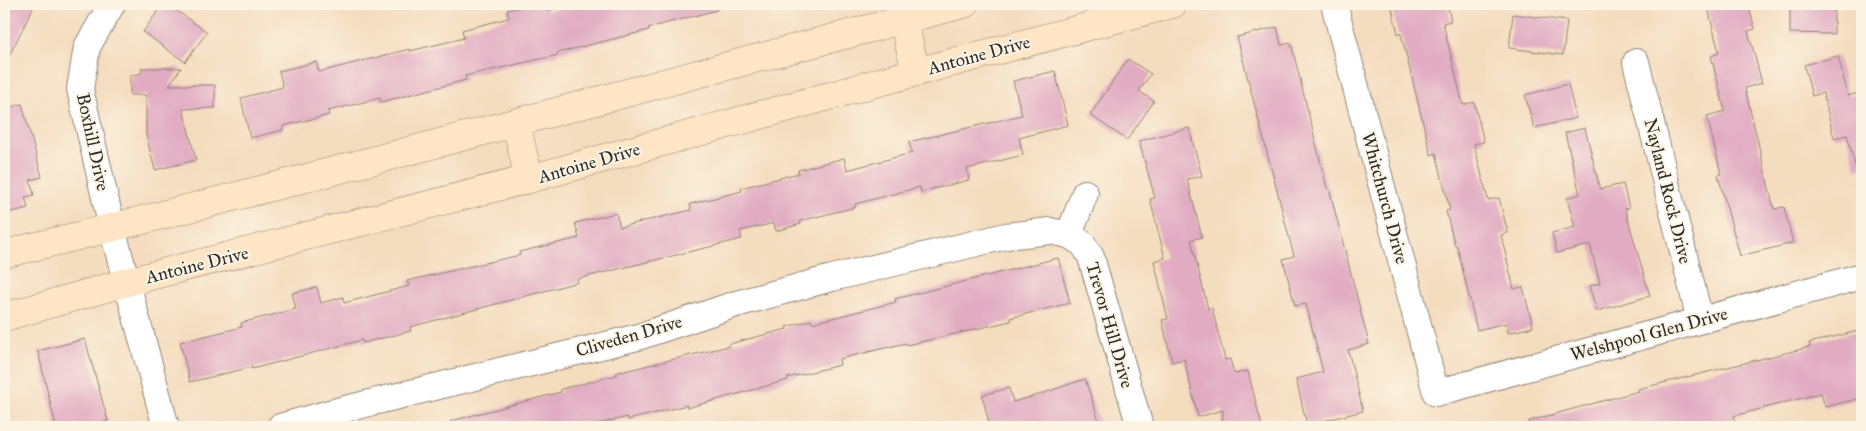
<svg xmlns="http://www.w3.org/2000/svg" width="1866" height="431" viewBox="0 0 1866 431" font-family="'IM FELL Great Primer',serif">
<rect width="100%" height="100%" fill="#fcf5e5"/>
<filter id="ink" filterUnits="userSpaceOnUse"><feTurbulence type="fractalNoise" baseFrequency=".02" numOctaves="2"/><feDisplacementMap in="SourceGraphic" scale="10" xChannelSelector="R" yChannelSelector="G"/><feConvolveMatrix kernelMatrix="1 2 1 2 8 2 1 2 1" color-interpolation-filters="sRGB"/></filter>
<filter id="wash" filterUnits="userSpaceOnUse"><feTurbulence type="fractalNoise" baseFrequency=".0096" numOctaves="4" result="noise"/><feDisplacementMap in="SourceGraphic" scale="20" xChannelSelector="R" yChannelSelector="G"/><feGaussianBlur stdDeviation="1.12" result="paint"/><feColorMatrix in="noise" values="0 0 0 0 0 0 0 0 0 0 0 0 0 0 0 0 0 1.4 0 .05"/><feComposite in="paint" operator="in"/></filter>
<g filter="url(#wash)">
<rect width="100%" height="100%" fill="#f4dcbe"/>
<g id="blocks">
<!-- building -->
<g fill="#e1abc2">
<path d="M4 4H35L4 66Z"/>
<path d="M163 4H167L207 32 185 62 143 32Z"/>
<path d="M533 4H545L547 11 574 4H716L717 10 648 28 649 30 557 53 558 55 465 76 466 80 420 92 381 102 380 98 328 111 329 115 283 126V130L250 138 241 98 283 87 279 71 316 62 319 72 410 49V51L464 38 462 30 509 18 507 10Z"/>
<path d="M1391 4H1447L1451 21 1443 23 1463 105 1474 102 1484 142 1474 144 1488 200 1499 198 1508 233 1501 235 1514 289 1523 287 1533 327 1508 333 1506 323 1477 330 1457 246H1455L1446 211 1450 210 1436 153 1431 155 1401 34H1398Z"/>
<path d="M1707 4H1748L1755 29 1748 31 1762 83 1745 88 1774 209 1784 207 1793 243 1740 256 1718 175 1721 174 1707 116 1725 111 1711 56 1719 53Z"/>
<path d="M1790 4H1834V34L1790 33Z"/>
<path d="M1513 14 1567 21 1563 55 1509 48Z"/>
<path d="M1277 27 1281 45 1291 43 1327 188H1329L1369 344 1348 350 1363 411 1307 425 1296 379 1323 372 1306 304 1295 306 1283 259 1294 256 1237 37Z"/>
<path d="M1838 56 1848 96 1862 92V168L1856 169 1847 135 1834 138 1823 93 1812 96 1804 65Z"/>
<path d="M1128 59 1151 74 1139 91 1154 101 1127 140 1090 115Z"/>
<path d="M141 68H181L169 85H215V108L183 109 196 160 155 170 146 135V95H130V76L142 73Z"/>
<path d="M1055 71 1068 125 1019 138 1023 155 967 169 969 180 921 192 920 187 855 204 856 207 800 221 801 224 776 231 774 223 740 231 742 239 577 279 578 282 410 327 411 331 363 343 362 340 252 369V367L190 382 180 342 242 327 241 323 296 309 292 293 317 287 321 303 343 297 344 303 409 286 407 281 520 255 519 252 579 238 575 223 616 213 620 227 691 210 690 204 742 191 741 188 799 173 798 170 844 158 847 170 912 153 909 142 1022 115 1013 81Z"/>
<path d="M1568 84 1576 118 1534 128 1525 95Z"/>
<path d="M22 104 42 177 30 180 34 195 25 197 28 208 4 214V109Z"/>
<path d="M1189 128 1202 176 1187 179 1202 237 1191 240 1208 309 1212 308 1225 360 1230 359 1234 374 1248 371 1262 427H1222L1223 410 1198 417 1184 359 1172 362 1162 320 1168 319 1154 261 1165 258 1150 199 1155 198 1139 141Z"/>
<path d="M1585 128 1600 189 1623 184 1629 208 1625 209 1650 296 1597 311 1589 286 1600 283 1590 245 1557 253 1552 233 1575 227 1567 198 1580 194 1565 133Z"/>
<path d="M1058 258 1070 303 1010 318 1011 321 907 345 906 343 839 359 840 365 787 378 788 380 687 408V405L628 420 627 417 586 427H452L451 421 561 392V389L617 375 616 373 729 346V344L787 329 786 327 811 320 812 323 896 302 895 299Z"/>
<path d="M1862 330V398L1825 407 1821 393 1734 416 1737 427H1530L1529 421 1639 391 1638 389 1810 347 1809 343Z"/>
<path d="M85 339 108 421 102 423 103 427H56L38 351Z"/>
<path d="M1085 379 1100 424 1090 427H990L982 395 1009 388 1013 402 1035 396Z"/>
</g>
</g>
</g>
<g filter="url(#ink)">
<use href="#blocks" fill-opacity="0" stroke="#908474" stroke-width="1"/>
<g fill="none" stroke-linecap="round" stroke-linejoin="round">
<!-- minor casing -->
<g stroke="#908474" stroke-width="28">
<g id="minor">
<path d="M112 4 87 47 80 89 112 228 166 427"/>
<path d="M1334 4 1436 393 1862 276"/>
<path d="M1636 62 1700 320"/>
<path d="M1069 235 1085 193"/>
<path d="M280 427 333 412 638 337 736 304 832 278 1006 236 1050 231 1069 235 1083 244 1091 257 1140 427"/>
</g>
</g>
<!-- secondary casing -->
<g stroke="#908474" stroke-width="29">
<g id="secondary">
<path d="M903 19 916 72"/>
<path d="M516 123 529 179"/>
<path d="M4 254C326 177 644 86 964 4"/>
<path d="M4 317 127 282 529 179 916 72 1173 4"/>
</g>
</g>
<!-- minor -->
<use href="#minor" stroke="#fff" stroke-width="26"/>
<!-- secondary -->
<use href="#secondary" stroke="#fde5c5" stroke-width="28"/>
</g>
</g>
<g text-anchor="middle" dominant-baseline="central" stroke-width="4" stroke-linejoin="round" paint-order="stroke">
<!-- street labels -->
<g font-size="18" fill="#2b2b2b" stroke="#fcf5e5">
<text transform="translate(979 55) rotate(-15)">Antoine Drive</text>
<text transform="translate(93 142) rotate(78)">Boxhill Drive</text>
<text transform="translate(589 163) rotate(-16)">Antoine Drive</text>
<text transform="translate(1668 191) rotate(76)">Nayland Rock Drive</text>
<text transform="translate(1385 198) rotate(75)">Whitchurch Drive</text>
<text transform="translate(197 265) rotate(-14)">Antoine Drive</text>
<text transform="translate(1110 325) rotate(74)">Trevor Hill Drive</text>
<text transform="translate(1649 334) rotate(-15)">Welshpool Glen Drive</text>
<text transform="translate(629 336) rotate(-16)">Cliveden Drive</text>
</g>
</g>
<!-- margin -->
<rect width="1866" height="431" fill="none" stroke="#fcf5e5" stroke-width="20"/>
</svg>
